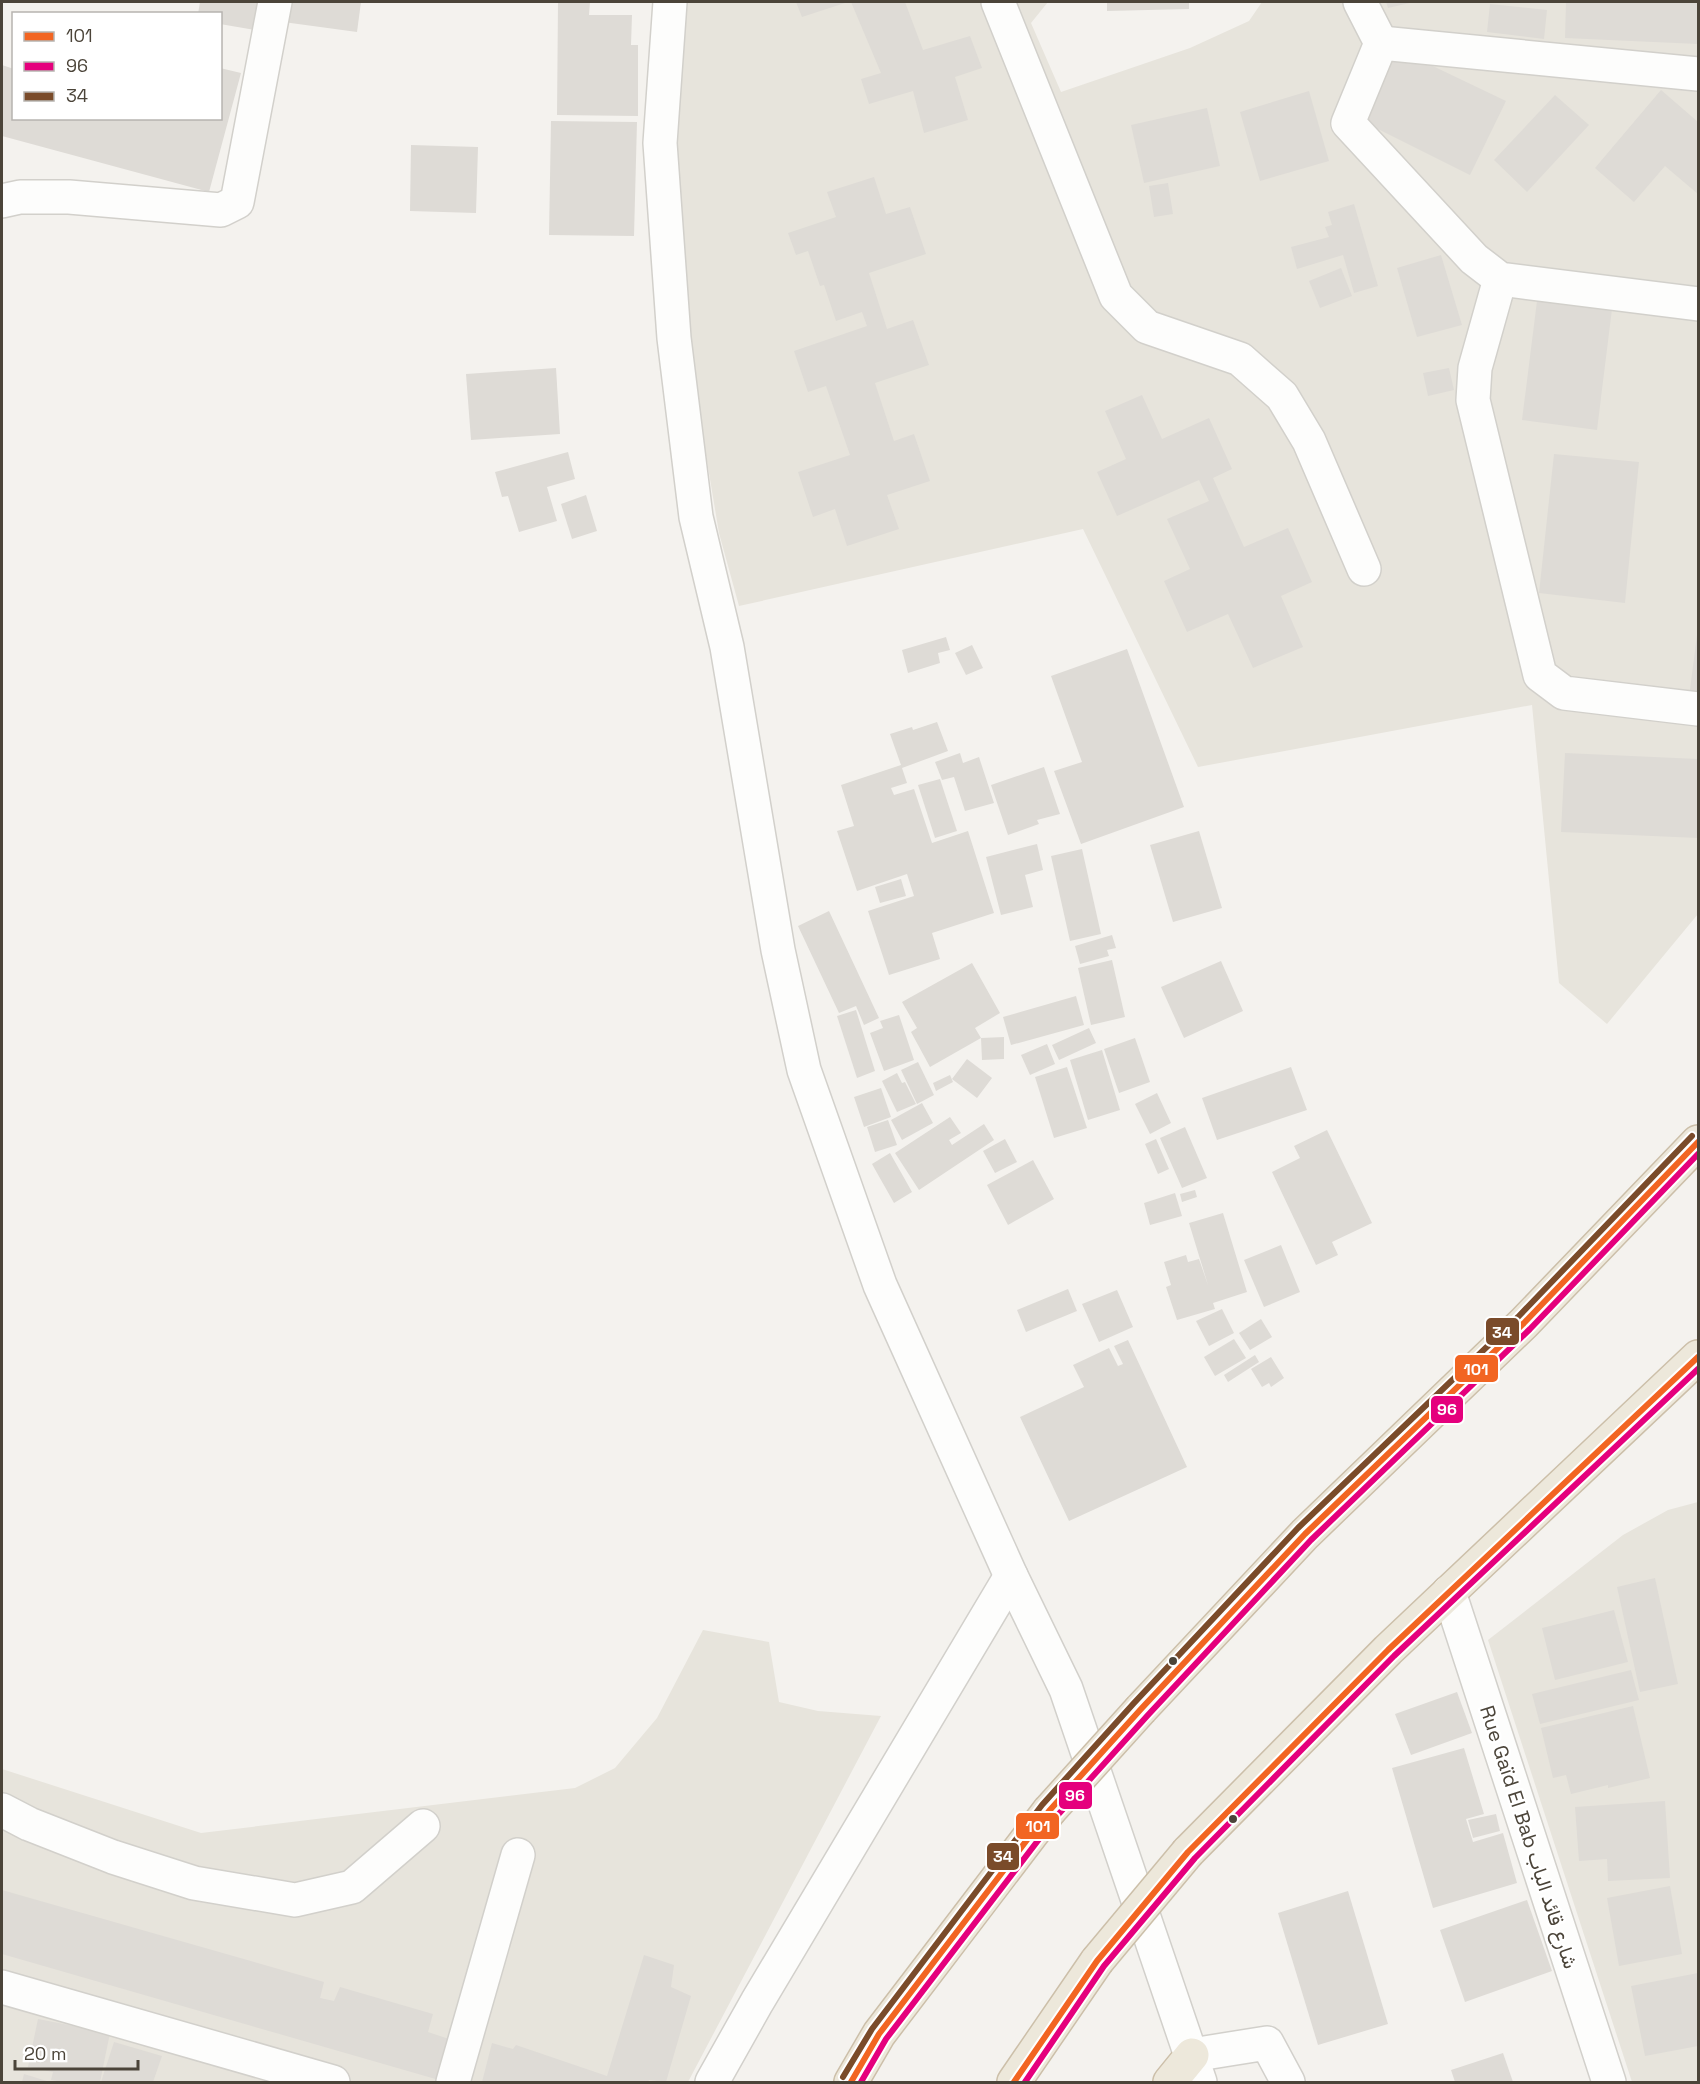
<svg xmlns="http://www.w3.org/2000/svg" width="1700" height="2084" viewBox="0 0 1700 2084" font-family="'Space Grotesk',Vazirmatn,sans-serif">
<rect width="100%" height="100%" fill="#f4f2ee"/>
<!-- residential -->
<g fill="#e7e4dc">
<path d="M685 2H1048L1031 23 1061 92 1190 48 1249 21 1262 2H1698V914L1607 1024 1559 983 1532 705 1198 767 1083 529 739 606 719 533 686 335 670 148Z"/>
<path d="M1698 1502V2082H1632L1488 1640 1623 1535 1668 1510Z"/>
<path d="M703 1630 769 1642 779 1702 818 1711 881 1716 688 2082H2V1769L201 1833 575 1788 615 1768 657 1718Z"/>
</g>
<!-- building -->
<g fill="#dedbd6">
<path d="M200 2H260L255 30 220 24V14H198Z"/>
<path d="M279 2H361L357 32 276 21Z"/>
<path d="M558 2H590L589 15H632L631 45H638V116L557 115Z"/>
<path d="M796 2H848L802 17Z"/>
<path d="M851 2H905L923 50 970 36 982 68 955 77 968 120 924 133 913 91 869 104 861 79 881 73Z"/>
<path d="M1107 2H1189V9L1107 11Z"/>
<path d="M1386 2H1414L1388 8Z"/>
<path d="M1566 2H1698V44L1565 38Z"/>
<path d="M1490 4 1547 10 1544 39 1487 32Z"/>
<path d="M1391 46 1506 101 1470 175 1356 118Z"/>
<path d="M2 65 14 69V118H220V68L241 73 209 192 2 136Z"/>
<path d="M1661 90 1698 122V194L1665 166 1634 202 1595 168Z"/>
<path d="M1309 91 1329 161 1260 181 1240 112Z"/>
<path d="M1555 95 1589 125 1527 192 1494 160Z"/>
<path d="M1207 108 1220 166 1144 183 1131 125Z"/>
<path d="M551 121 637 122 634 236 549 235Z"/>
<path d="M411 145 478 147 476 213 410 211Z"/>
<path d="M874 177 886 214 910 207 926 254 869 273 887 329 913 320 929 365 875 383 894 441 914 434 930 481 887 495 899 529 847 546 835 509 813 517 798 472 850 455 826 386 808 392 794 351 867 326 862 312 836 321 824 285 820 286 808 251 796 255 788 233 836 217 827 192Z"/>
<path d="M1168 183 1173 214 1154 217 1149 186Z"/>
<path d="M1354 204 1378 286 1354 293 1343 255 1297 269 1291 247 1329 237 1325 227 1332 225 1328 212Z"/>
<path d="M1441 255 1462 325 1417 337 1397 268Z"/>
<path d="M1341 268 1352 296 1320 308 1309 281Z"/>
<path d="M1537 301 1612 309 1597 430 1522 420Z"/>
<path d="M556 368 560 434 471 440 466 374Z"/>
<path d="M1449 368 1454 390 1428 396 1423 373Z"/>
<path d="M1142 395 1162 439 1209 418 1232 469 1213 478 1244 547 1288 528 1312 582 1281 596 1303 647 1253 668 1228 614 1187 632 1164 581 1190 569 1167 519 1209 501 1199 480 1117 516 1097 472 1126 459 1105 411Z"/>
<path d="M568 452 575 479 547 487 557 521 519 532 508 496 502 497 495 472Z"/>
<path d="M1554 454 1639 462 1625 603 1539 593Z"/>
<path d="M586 495 597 531 572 539 561 504Z"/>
<path d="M1697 635H1698V707L1688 705Z"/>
<path d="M946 637 950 650 938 653 940 663 908 673 902 650Z"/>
<path d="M972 645 983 668 966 675 955 653Z"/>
<path d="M1127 649 1184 807 1081 844 1054 771 1082 762 1051 676Z"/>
<path d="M937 722 948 751 902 768 907 783 891 788 894 795 914 789 932 843 968 831 994 913 932 933 940 959 889 975 868 911 914 896 907 874 857 891 837 831 854 826 841 785 901 765 890 734 912 727 913 730Z"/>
<path d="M960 753 963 763 979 757 994 803 965 811 954 777 942 780 935 762Z"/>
<path d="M1565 753 1698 759V838L1561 832Z"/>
<path d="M1044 767 1060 814 1037 820 1039 824 1008 835 991 785Z"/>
<path d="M940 779 957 831 935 838 918 785Z"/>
<path d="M1199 831 1222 908 1173 922 1150 845Z"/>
<path d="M1037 844 1043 870 1025 875 1033 907 1001 915 986 857Z"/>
<path d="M1082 849 1101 934 1070 941 1051 856Z"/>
<path d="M901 879 906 896 880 903 875 887Z"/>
<path d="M829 911 879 1018 864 1025 856 1006 839 1013 798 926Z"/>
<path d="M1112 935 1116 948 1107 950 1109 956 1080 964 1075 946Z"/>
<path d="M1112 960 1125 1017 1091 1025 1078 968Z"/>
<path d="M1221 961 1243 1011 1184 1038 1161 987Z"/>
<path d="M972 963 1000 1013 975 1028 981 1038 930 1067 911 1032 917 1028 902 1002Z"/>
<path d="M1076 996 1084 1025 1011 1045 1003 1017Z"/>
<path d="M856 1010 875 1071 857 1078 837 1016Z"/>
<path d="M899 1015 914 1060 884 1071 870 1033 883 1028 880 1021Z"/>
<path d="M1089 1028 1096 1043 1059 1060 1052 1045Z"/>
<path d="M1004 1037V1059L982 1060 981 1038Z"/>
<path d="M1135 1038 1150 1082 1119 1093 1104 1049Z"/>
<path d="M1047 1044 1055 1064 1030 1075 1021 1055Z"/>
<path d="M1102 1050 1120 1110 1088 1120 1070 1060Z"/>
<path d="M967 1059 992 1078 977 1098 952 1079Z"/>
<path d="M918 1062 934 1095 917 1104 901 1070Z"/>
<path d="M1067 1067 1087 1128 1054 1138 1035 1077Z"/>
<path d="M1291 1067 1307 1110 1217 1140 1202 1098Z"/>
<path d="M897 1073 902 1083 905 1082 916 1104 897 1112 882 1081Z"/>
<path d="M950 1075 953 1082 936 1091 933 1083Z"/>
<path d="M881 1088 891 1117 864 1127 854 1097Z"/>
<path d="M1157 1093 1171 1123 1150 1134 1135 1104Z"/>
<path d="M922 1103 933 1123 902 1140 891 1120Z"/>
<path d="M950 1117 961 1133 949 1140 952 1145 984 1124 994 1140 919 1190 895 1153Z"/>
<path d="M888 1120 897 1145 875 1152 867 1127Z"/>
<path d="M1185 1127 1207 1178 1182 1188 1160 1138Z"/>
<path d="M1327 1130 1372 1223 1332 1242 1338 1255 1316 1265 1272 1172 1300 1158 1294 1146Z"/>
<path d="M1005 1139 1017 1162 995 1173 983 1151Z"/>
<path d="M1156 1139 1169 1169 1158 1174 1145 1144Z"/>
<path d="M890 1153 912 1192 894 1203 872 1164Z"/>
<path d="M1033 1160 1054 1199 1008 1225 987 1185Z"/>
<path d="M1195 1190 1197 1197 1182 1202 1180 1194Z"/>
<path d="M1175 1193 1182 1216 1150 1225 1144 1203Z"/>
<path d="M1223 1213 1247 1292 1213 1303 1215 1309 1177 1320 1166 1287 1171 1285 1164 1262 1186 1255 1188 1262 1199 1259 1208 1285 1189 1223Z"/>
<path d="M1281 1245 1300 1292 1264 1307 1244 1260Z"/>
<path d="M1068 1289 1077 1311 1026 1332 1017 1310Z"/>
<path d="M1117 1290 1133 1327 1099 1342 1082 1304Z"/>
<path d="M1222 1309 1234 1333 1209 1346 1196 1321Z"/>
<path d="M1261 1319 1272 1337 1250 1350 1239 1333Z"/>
<path d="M1234 1339 1246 1358 1215 1376 1204 1357Z"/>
<path d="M1128 1340 1187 1467 1069 1521 1020 1417 1084 1387 1073 1365 1109 1348 1118 1366 1123 1364 1114 1346Z"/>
<path d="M1255 1355 1259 1362 1228 1382 1224 1375Z"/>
<path d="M1271 1357 1284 1378 1271 1387 1269 1383 1262 1387 1251 1369Z"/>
<path d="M1655 1578 1678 1684 1640 1692 1617 1587Z"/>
<path d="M1614 1610 1628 1662 1555 1680 1542 1628Z"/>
<path d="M1631 1670 1639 1700 1540 1724 1532 1694Z"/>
<path d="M1457 1692 1472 1733 1411 1755 1395 1714Z"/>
<path d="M1633 1706 1650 1778 1608 1788V1785L1571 1794 1566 1775 1553 1778 1541 1728Z"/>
<path d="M1464 1748 1484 1814 1466 1819 1473 1842 1503 1833 1517 1883 1433 1908 1392 1768Z"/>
<path d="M1665 1801 1670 1878 1608 1881 1607 1859 1579 1861 1575 1807Z"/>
<path d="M1496 1814 1500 1831 1473 1838 1468 1820Z"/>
<path d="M1670 1886 1682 1954 1619 1966 1607 1898Z"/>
<path d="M2 1890 324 1982 320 1998 334 2001 340 1987 433 2014 428 2032 449 2039 439 2080 2 1954Z"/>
<path d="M1348 1891 1388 2024 1318 2045 1278 1913Z"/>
<path d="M1527 1900 1552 1971 1465 2002 1440 1930Z"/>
<path d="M644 1955 674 1965 671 1987 691 1996 666 2082 649 2080 648 2082H482L492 2043 513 2049 516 2045 607 2076Z"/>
<path d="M1698 1973V2046L1645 2056 1631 1986Z"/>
<path d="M38 2019 110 2033 100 2082H63L51 2080 53 2072 28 2067Z"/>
<path d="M114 2042 162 2056 153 2082H101Z"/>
<path d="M1503 2053 1513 2082H1455L1451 2070Z"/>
<path d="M24 2074 50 2082H22Z"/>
</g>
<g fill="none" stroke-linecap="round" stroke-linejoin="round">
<!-- minor casing -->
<g stroke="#d2d0cb" stroke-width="36">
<g id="minor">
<path d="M670 2 660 143 674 338 696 517 727 647 778 950 804 1070 880 1285 1011 1576 1066 1689 1200 2082"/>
<path d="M998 2 1116 296 1147 327 1240 359 1282 396 1309 441 1364 569"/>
<path d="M1360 2 1381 43 1348 123 1474 259 1500 279 1698 304"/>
<path d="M1381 43 1698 74"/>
<path d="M2 201 20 197H69L221 210 237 202 275 2"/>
<path d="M1500 279 1475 368 1473 400 1540 675 1564 693 1698 709"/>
<path d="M1449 1592 1609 2082"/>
<path d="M2 1810 29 1824 113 1857 194 1883 295 1900 352 1887 423 1826"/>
<path d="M2 1987 333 2082"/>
<path d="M1192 2055 1267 2043 1288 2082"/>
<path d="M453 2082 518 1855"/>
<path d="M712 2082 757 2002 1011 1576"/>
</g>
</g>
<!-- highway casing -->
<g stroke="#ccbfa9" stroke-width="36">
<g id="highway">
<path d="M1141 1709 1305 1534 1524 1323 1698 1142"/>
<path d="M1188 1852 1388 1650 1698 1357"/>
<path d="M851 2082 879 2034 1049 1811"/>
<path d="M1014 2082 1097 1961"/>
<path d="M1170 2082 1192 2055"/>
</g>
</g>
<!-- minor -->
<use href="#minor" stroke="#fdfdfc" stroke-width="33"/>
<!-- highway -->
<use href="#highway" stroke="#ede8db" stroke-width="33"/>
<!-- highway-bridge casing -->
<g stroke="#ccbfa9" stroke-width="36" stroke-linecap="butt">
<g id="highway-bridge">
<path d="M1049 1811 1141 1709"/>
<path d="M1097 1961 1188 1852"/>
</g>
</g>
<!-- highway-bridge -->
<use href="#highway-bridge" stroke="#ede8db" stroke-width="33"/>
<!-- bus-1 casing -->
<g stroke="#fff" stroke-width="10">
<g id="bus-1">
<path d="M851 2082 879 2034 1049 1811 1141 1709 1305 1534 1524 1323 1698 1142"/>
<path d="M1014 2082 1097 1961 1188 1852 1388 1650 1698 1357"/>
</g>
</g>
<!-- bus-2 casing -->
<g stroke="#fff" stroke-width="10">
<g id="bus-2">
<path d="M861 2082 886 2039 1056 1817 1148 1715 1311 1540 1530 1329 1698 1154"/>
<path d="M1025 2082 1104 1966 1195 1858 1394 1656 1698 1369"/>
</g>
</g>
<!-- bus-3 casing -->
<g stroke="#fff" stroke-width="10">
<path id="bus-3" d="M843 2077 872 2029 1042 1805 1134 1703 1298 1528 1518 1317 1692 1136"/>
</g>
<!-- bus-1 -->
<use href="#bus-1" stroke="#f26522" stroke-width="6"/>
<!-- bus-2 -->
<use href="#bus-2" stroke="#e5007d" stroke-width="6"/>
<!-- bus-3 -->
<use href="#bus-3" stroke="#7a4b2a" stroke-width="6"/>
</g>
<!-- markers -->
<g fill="#4b4439" stroke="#fff" stroke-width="2">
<circle cx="1173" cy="1661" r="5"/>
<circle cx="1233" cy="1819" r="5"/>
</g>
<g text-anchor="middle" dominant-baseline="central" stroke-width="5" stroke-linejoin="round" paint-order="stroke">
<!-- street labels -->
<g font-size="20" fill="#4b4439" stroke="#fff">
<text transform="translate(1529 1837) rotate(72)">Rue Gaïd El Bab شارع قائد الباب</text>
</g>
</g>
<g stroke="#fff" stroke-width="2">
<rect x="1485" y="1317" width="35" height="29" rx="6" fill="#7a4b2a"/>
<rect x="1454" y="1354" width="45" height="29" rx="6" fill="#f26522"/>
<rect x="1430" y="1395" width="34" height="29" rx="6" fill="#e5007d"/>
<rect x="1058" y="1781" width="35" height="29" rx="6" fill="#e5007d"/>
<rect x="1015" y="1812" width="45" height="28" rx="6" fill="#f26522"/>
<rect x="986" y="1842" width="34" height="29" rx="6" fill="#7a4b2a"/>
</g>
<g font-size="16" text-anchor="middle" font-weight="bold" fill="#fff">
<text x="1502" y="1338">34</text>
<text x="1476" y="1375">101</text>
<text x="1447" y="1415">96</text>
<text x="1075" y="1801">96</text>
<text x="1038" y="1832">101</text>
<text x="1003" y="1862">34</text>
</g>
<!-- border -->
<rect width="1700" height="2084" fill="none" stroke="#4b4439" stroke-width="6"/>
<!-- legend -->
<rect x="12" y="12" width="210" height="108" fill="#ffffff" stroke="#b7b4b0" stroke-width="1.5"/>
<rect x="24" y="32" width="30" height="9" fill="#f26522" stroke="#b7b4b0" stroke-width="1.5"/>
<text x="66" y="42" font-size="18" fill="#4b4439">101</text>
<rect x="24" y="62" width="30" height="9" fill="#e5007d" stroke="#b7b4b0" stroke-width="1.5"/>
<text x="66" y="72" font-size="18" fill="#4b4439">96</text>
<rect x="24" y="92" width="30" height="9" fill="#7a4b2a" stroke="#b7b4b0" stroke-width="1.5"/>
<text x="66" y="102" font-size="18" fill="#4b4439">34</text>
<!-- scale -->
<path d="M15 2060v9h123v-9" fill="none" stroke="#4b4439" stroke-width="3"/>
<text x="24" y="2060" font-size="18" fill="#4b4439" stroke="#ffffff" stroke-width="4.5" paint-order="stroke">20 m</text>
</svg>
